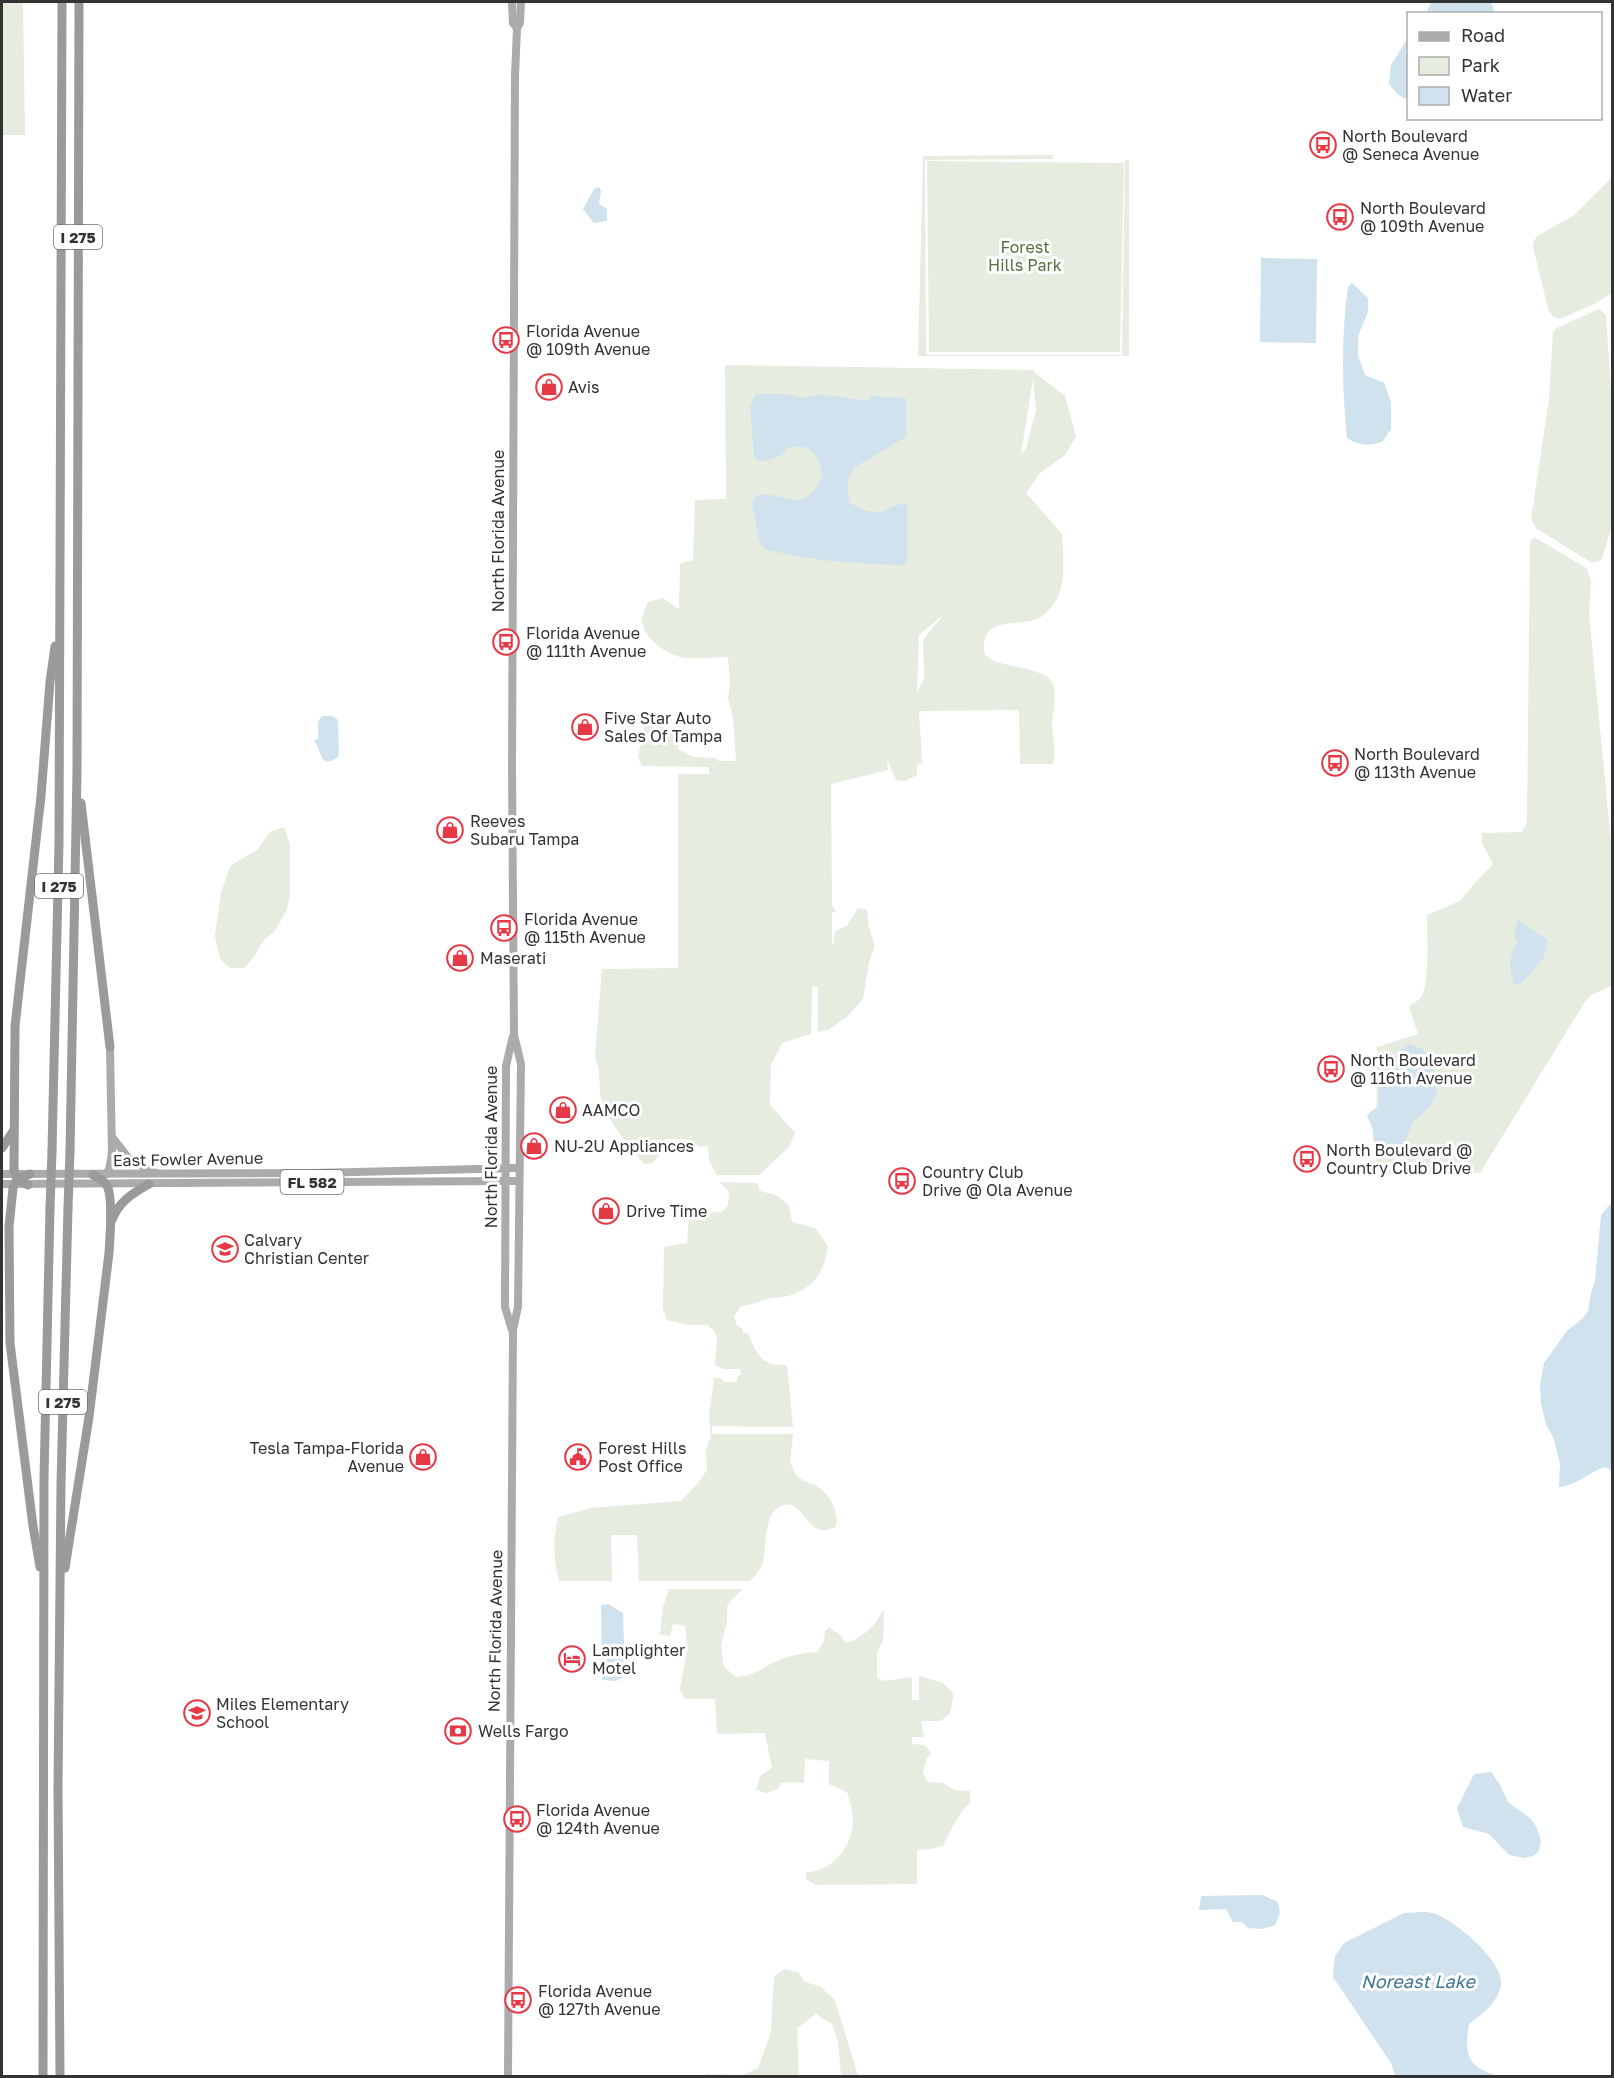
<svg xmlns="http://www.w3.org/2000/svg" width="1614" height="2078" viewBox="0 0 1614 2078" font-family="'Golos Text',sans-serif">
<rect width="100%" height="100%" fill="#fff"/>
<!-- green -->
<g fill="#e6ecdf" fill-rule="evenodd">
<path d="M2 2H23L25 135H2Z"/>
<path d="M1053 155V159L925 160 926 353 929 355H1122L1125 160H1129V356H918L923 156Z"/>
<path d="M927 161 1124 163 1120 352H929Z"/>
<path d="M1612 177V293L1596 303 1562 318C1554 319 1551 316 1548 308L1533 247 1534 241 1537 236 1573 216Z"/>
<path d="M1599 309 1606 315 1612 406V525L1602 558 1599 561 1592 563 1536 528 1531 519 1549 399 1553 332 1557 328Z"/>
<path d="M725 365 1034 370V372L1065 396 1076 436 1065 455 1039 474 1026 493 1062 534C1063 553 1066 581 1057 599 1053 605 1047 613 1041 617 1022 629 977 612 985 655 989 657 993 661 997 662 1011 667 1047 669 1053 684 1057 696 1053 711 1052 722 1052 737 1057 750 1053 764H1020L1019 710 919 711 922 763 917 764V775L905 781 896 780 887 759 888 770 831 784 832 905 836 911 832 913V944H834L835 931 847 926 858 908 867 910 869 928 875 946 869 962 863 999 847 1017 828 1030 818 1032V987H812L811 1034 782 1043 771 1065 770 1105 795 1133 789 1147 759 1175H717L709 1160 708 1146 699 1147 690 1140 664 1139 662 1153 652 1163 644 1164C630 1145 607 1123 601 1099 598 1085 602 1071 595 1057L602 969 678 968V774H709V767L642 766 638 757 645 724 677 727 678 749 694 757 716 758 719 761H735L736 759 733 717 728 699 730 683 728 657C716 657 690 660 680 657 665 653 643 638 642 620 642 614 646 607 648 602L663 598 679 609 680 564 693 560 695 500 726 499ZM1033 379 1036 409 1026 449 1021 454ZM944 614 923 640 924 679 917 692 919 635Z"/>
<path d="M1534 537 1586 568 1591 580 1589 614 1612 853V986L1591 995 1584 1003 1480 1173 1376 1174 1377 1047 1418 1034 1409 1006C1413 1003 1418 1001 1421 997 1430 984 1427 932 1427 915L1460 901 1475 883 1493 864 1482 843V833L1522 832 1527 822 1530 544 1531 540Z"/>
<path d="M284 827 290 844V894L287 910 274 932 263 941 255 956 244 968H230L221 960 218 952 215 935 221 893 230 866 258 849 270 832Z"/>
<path d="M719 1182 757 1183 760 1191 776 1195 789 1205 792 1222 815 1228 828 1246C825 1270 815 1287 791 1295 784 1298 775 1297 768 1299 758 1302 751 1305 741 1306L734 1316 737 1326 743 1329V1333H748C757 1355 761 1366 787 1365L793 1427 712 1426V1434H793C793 1445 788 1458 792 1467 799 1485 812 1480 821 1489 831 1497 839 1514 836 1527 831 1528 827 1530 822 1530 806 1528 799 1497 781 1506 763 1514 767 1546 763 1562 761 1569 755 1576 750 1581H639L637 1535H611L612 1581H559C553 1557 553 1541 558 1517L591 1508 681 1501 698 1483 707 1470 706 1450 711 1436 709 1416 714 1378H720L724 1382H737V1377L741 1374 740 1369H723L715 1365 717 1339 714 1330 707 1325H688L667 1320 663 1309 664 1247 687 1243 689 1214 721 1212 728 1206 729 1191Z"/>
<path d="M667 1589H743L730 1601 727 1607V1622L721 1645 724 1667 736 1677C757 1676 761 1667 779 1660 791 1655 804 1653 817 1652L824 1641 825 1631 829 1627 840 1635 846 1643C865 1637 874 1626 884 1609L883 1641 877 1653V1678L884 1681 912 1677V1700H919V1676L943 1683 954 1694 950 1713 941 1721H921L924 1737H912V1744L925 1745 931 1753 926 1760 923 1773 928 1782 943 1783 955 1790 970 1791V1802C958 1815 950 1830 943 1846L931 1849 917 1850V1884L815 1885 806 1879V1872C832 1872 853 1846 853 1820 853 1811 850 1801 847 1792L829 1784V1761L805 1759 804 1783 793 1782 781 1783 779 1788 767 1793 756 1790 760 1776 772 1768 765 1733 717 1734 715 1699H685L680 1689 687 1650 685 1626 673 1624 670 1636 660 1635 663 1606 669 1591Z"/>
<path d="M785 1969 798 1972 805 1982 819 1986 835 2000 858 2076H841L838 2041 832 2024 816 2014 797 2028 799 2076H705L706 2074 743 2075 758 2068 771 2032 774 1976Z"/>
</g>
<!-- water -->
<g fill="#cfe2ee">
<path d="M1431 2H1491L1495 13H1426Z"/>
<path d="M1408 38V99C1399 98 1394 91 1389 83L1391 65Z"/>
<path d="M599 187 601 191 599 204 607 209V221L594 223 583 209 594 189Z"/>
<path d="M1261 258 1317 259 1316 343 1260 342Z"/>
<path d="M1352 283 1368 298V312L1358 336V355L1365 375 1384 383 1391 402V429L1382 442C1367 446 1360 446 1347 438 1342 388 1341 336 1348 287Z"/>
<path d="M756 394H786L802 398C819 390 850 400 869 400L872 396 906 398V437L855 467C846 478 847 489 850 503 860 508 871 515 883 511 894 507 894 504 907 504V560L904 565C857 564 810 561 765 549L759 539 752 502 758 495C790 492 801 517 823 477 819 456 812 442 788 448 779 458 771 461 758 461L754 456 750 406Z"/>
<path d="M322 716H332L338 720 339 753 338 757C319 771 322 749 314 741L318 738V722Z"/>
<path d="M1518 920 1548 940 1543 959 1522 983 1514 985C1509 967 1508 958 1518 942L1514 936Z"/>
<path d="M1409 1044 1423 1049 1434 1071 1437 1093 1430 1106 1412 1123 1402 1150 1399 1151 1387 1148 1374 1141 1372 1126 1367 1117 1370 1112 1379 1106 1378 1076 1371 1075 1369 1071 1389 1059 1396 1057 1403 1048Z"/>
<path d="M1612 1202V1471L1605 1467C1590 1472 1573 1487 1559 1487L1560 1464 1554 1439 1546 1424 1541 1404 1540 1385 1544 1363 1567 1331 1583 1318 1588 1311 1591 1293 1595 1281 1601 1215Z"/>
<path d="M608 1604 623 1613 625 1676 616 1681 602 1680 601 1605Z"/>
<path d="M1491 1772 1500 1785 1508 1802 1531 1819 1537 1828 1541 1841 1539 1851 1533 1856 1524 1858 1509 1855 1489 1834 1463 1827 1457 1808 1474 1774Z"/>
<path d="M1262 1895 1278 1902 1280 1913 1275 1925 1263 1929 1248 1928 1242 1922H1233L1226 1909 1199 1910 1201 1896Z"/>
<path d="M1404 1913C1413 1913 1424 1911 1432 1913 1453 1918 1505 1962 1501 1985 1497 2004 1483 2013 1469 2024 1464 2055 1467 2067 1499 2076H1395L1391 2063 1333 1977 1335 1956 1344 1943Z"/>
</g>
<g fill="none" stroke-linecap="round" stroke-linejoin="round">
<!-- major -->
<g stroke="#ababab" stroke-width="8">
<path d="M512 2 513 23 517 28"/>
<path d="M112 1137 130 1160 154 1172"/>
<path d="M2 1174 314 1173 519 1168"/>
<path d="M102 1178 109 1170 112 1153 110 1047"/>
<path d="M2 1184 519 1181"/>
<path d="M512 1330 505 1307 506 1066 513 1036"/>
<path d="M508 2076 513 1330 518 1307 521 1064 514 1035 512 769 515 76 517 28 520 23 521 2"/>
</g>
<!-- highway -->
<g stroke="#9a9a9a" stroke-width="9">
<path d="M81 803 110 1047"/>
<path d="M2 1148 14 1130"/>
<path d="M52 1151 59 843 62 2"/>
<path d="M70 1151 77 771 79 2"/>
<path d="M30 1174 17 1179 13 1188 9 1227 10 1343 33 1526 40 1567"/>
<path d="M28 1185 17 1179 14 1170 15 1026 41 796 50 682 55 646"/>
<path d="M112 1220C119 1201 132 1194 149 1184"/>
<path d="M65 1568 89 1417 109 1253C110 1237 113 1202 108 1188 106 1182 99 1178 93 1175"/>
<path d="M43 2076 44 1479 50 1208"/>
<path d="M60 2076 58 1789 61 1484 68 1208"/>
</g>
<!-- highway-bridge -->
<g stroke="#9a9a9a" stroke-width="9">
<path d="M50 1208 52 1151"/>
<path d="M68 1208 70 1151"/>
</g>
</g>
<!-- icons -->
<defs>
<g id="bus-ring" transform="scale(1.35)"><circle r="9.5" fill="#fff" stroke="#e63946" stroke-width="1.5"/><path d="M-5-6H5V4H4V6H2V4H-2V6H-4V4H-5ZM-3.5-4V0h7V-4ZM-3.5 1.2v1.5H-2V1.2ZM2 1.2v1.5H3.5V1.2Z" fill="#e63946"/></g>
<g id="shop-ring" transform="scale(1.35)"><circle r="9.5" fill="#fff" stroke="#e63946" stroke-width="1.5"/><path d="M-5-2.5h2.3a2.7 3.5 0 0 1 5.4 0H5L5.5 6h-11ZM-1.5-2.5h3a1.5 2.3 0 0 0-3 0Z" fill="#e63946"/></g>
<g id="school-ring" transform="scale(1.35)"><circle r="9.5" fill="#fff" stroke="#e63946" stroke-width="1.5"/><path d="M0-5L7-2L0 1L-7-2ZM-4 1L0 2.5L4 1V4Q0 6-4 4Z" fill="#e63946"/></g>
<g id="civic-ring" transform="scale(1.35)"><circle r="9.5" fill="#fff" stroke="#e63946" stroke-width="1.5"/><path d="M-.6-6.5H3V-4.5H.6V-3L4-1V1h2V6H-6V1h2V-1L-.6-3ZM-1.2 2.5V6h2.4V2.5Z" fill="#e63946"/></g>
<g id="hotel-ring" transform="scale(1.35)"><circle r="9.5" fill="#fff" stroke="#e63946" stroke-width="1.5"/><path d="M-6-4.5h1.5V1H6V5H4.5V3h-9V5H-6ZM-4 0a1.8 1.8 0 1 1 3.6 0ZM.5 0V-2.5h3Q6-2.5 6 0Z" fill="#e63946"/></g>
<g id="bank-ring" transform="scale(1.35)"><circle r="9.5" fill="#fff" stroke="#e63946" stroke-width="1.5"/><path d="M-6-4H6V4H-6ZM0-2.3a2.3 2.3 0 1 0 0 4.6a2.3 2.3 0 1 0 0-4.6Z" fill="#e63946"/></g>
</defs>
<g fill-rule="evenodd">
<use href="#bus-ring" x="1323" y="145"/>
<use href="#bus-ring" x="1340" y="217"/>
<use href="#bus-ring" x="506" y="340"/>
<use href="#shop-ring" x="549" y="387"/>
<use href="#bus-ring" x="506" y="642"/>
<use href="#shop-ring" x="585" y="727"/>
<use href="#bus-ring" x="1335" y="763"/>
<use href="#shop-ring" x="450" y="830"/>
<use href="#bus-ring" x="504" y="928"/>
<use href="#shop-ring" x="460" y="958"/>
<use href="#bus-ring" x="1331" y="1069"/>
<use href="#shop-ring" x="563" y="1110"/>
<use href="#shop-ring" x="534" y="1146"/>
<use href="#bus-ring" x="1307" y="1159"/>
<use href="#bus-ring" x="902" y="1181"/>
<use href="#shop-ring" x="606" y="1211"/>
<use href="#school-ring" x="225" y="1249"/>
<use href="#shop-ring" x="423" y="1457"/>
<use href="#civic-ring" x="578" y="1457"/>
<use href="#hotel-ring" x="572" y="1659"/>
<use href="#school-ring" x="197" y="1713"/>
<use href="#bank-ring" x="458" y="1731"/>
<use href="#bus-ring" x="517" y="1819"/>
<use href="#bus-ring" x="518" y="2000"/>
</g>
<g text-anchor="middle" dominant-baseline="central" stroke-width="6" stroke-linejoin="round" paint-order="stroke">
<!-- shield labels -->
<g fill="#fff" stroke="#707070" stroke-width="1.5">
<rect x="54" y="225" width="48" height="24" rx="4.5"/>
<rect x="35" y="874" width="48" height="24" rx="4.5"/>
<rect x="280.5" y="1170" width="63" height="24" rx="4.5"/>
<rect x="39" y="1390" width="48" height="24" rx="4.5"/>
</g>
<g font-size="15" font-weight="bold" fill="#333">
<text x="78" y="237">I 275</text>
<text x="59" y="886">I 275</text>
<text x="312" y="1182">FL 582</text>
<text x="63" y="1402">I 275</text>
</g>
<!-- poi labels -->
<g font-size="16" fill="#333" stroke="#fff" text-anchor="start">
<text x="1342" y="136">North Boulevard<tspan x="1342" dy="18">@ Seneca Avenue</tspan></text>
<text x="1360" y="208">North Boulevard<tspan x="1360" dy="18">@ 109th Avenue</tspan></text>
<text x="526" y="331">Florida Avenue<tspan x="526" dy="18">@ 109th Avenue</tspan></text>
<text x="568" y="387">Avis</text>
<text x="526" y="633">Florida Avenue<tspan x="526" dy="18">@ 111th Avenue</tspan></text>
<text x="604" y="718">Five Star Auto<tspan x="604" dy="18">Sales Of Tampa</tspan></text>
<text x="1354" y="754">North Boulevard<tspan x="1354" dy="18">@ 113th Avenue</tspan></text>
<text x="470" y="821">Reeves<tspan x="470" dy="18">Subaru Tampa</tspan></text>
<text x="524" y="919">Florida Avenue<tspan x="524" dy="18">@ 115th Avenue</tspan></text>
<text x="480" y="958">Maserati</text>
<text x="1350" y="1060">North Boulevard<tspan x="1350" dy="18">@ 116th Avenue</tspan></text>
<text x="582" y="1110">AAMCO</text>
<text x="554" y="1146">NU-2U Appliances</text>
<text x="1326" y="1150">North Boulevard @<tspan x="1326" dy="18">Country Club Drive</tspan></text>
<text x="922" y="1172">Country Club<tspan x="922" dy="18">Drive @ Ola Avenue</tspan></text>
<text x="626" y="1211">Drive Time</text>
<text x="244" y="1240">Calvary<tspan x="244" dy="18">Christian Center</tspan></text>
<text x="404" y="1448" text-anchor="end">Tesla Tampa-Florida<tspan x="404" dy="18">Avenue</tspan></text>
<text x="598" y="1448">Forest Hills<tspan x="598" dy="18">Post Office</tspan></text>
<text x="592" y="1650">Lamplighter<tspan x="592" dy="18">Motel</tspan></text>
<text x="216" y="1704">Miles Elementary<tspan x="216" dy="18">School</tspan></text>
<text x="478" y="1731">Wells Fargo</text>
<text x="536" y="1810">Florida Avenue<tspan x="536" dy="18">@ 124th Avenue</tspan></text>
<text x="538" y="1991">Florida Avenue<tspan x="538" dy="18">@ 127th Avenue</tspan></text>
</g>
<!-- park labels -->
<g font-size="16" fill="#56703f" stroke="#fff">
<text x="1025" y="247">Forest<tspan x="1025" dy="18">Hills Park</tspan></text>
</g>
<!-- street labels -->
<g font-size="16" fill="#333" stroke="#fff">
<text transform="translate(498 531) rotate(-90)">North Florida Avenue</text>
<text transform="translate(491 1147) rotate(-90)">North Florida Avenue</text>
<text transform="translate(188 1159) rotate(-1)">East Fowler Avenue</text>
<text transform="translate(495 1631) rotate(-89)">North Florida Avenue</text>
</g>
<!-- water labels -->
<g font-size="18" font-style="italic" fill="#3f7597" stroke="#fff">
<text x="1418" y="1981">Noreast Lake</text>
</g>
</g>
<!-- border -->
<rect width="1614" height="2078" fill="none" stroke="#333333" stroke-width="6"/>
<!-- legend -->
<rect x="1407" y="12" width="195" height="108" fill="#ffffff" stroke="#adadad" stroke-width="1.5"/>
<rect x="1419" y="32" width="30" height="9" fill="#ababab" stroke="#adadad" stroke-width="1.5"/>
<text x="1461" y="42" font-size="18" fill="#333333">Road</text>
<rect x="1419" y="57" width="30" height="18" fill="#e6ecdf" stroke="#adadad" stroke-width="1.5"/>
<text x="1461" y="72" font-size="18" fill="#333333">Park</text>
<rect x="1419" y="87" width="30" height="18" fill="#cfe2ee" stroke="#adadad" stroke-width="1.5"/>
<text x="1461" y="102" font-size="18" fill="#333333">Water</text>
</svg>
